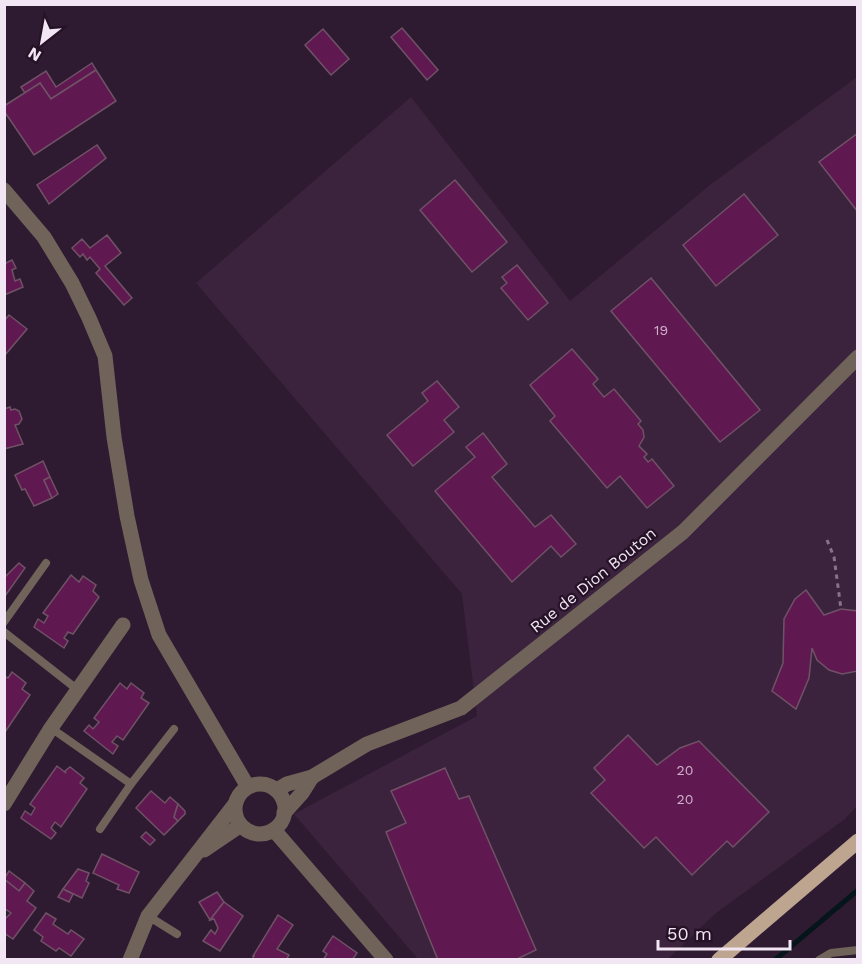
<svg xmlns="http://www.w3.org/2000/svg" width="862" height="964" viewBox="0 0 862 964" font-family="'Work Sans',sans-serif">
<rect width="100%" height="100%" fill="#2f1b31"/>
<!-- built -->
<path fill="#3b223d" d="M857 77V806L845 819 716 913 668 959H418L294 814 477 716 462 594 196 283 411 97 570 301 710 185Z"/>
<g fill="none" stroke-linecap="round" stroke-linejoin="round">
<!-- stream -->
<path stroke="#06151b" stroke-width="5" d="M775 960 858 890"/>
</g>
<!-- building -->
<g fill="#601851" stroke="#6f5266" stroke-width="1.5">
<path d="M402 28 438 70 427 80 391 37Z"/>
<path d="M323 29 349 59 331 75 305 45Z"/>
<path d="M92 63 96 70 51 99 40 83 25 93 21 87 46 71 56 87Z"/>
<path d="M96 70 116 101 34 155 4 111V106L40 83 51 99Z"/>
<path d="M858 133V212L819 162Z"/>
<path d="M97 145 106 158 49 204 37 185Z"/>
<path d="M455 180 507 242 472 272 420 210Z"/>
<path d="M744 194 778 235 716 286 683 245Z"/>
<path d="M107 235 121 253 105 266 132 298 124 305 96 273 100 269 90 257 87 260 83 254 80 257 72 248 82 239 90 248Z"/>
<path d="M12 260 16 268 12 270 15 281 20 279 23 287 4 295V264Z"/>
<path d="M517 265 548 303 528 320 501 288 507 283 502 277Z"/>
<path d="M651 278 760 410 720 442 611 311Z"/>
<path d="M9 315 27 329 5 355 4 321Z"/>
<path d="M572 349 598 379 593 384 604 397 614 389 641 421 638 424 643 430 644 437 639 446 647 454 644 457 648 462 652 459 674 486 647 508 620 476 607 488 550 421 555 416 530 385Z"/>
<path d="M437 381 459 407 444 420 454 432 413 466 387 435 428 401 422 393Z"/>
<path d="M10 407 11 410 15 409 19 411 22 419 19 424 15 425 23 444 4 449V409Z"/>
<path d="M483 433 507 464 492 477 535 527 551 515 576 544 561 557 551 546 512 582 435 491 475 457 466 447Z"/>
<path d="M43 461 50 477 44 480 52 498 34 506 25 489 22 490 15 475Z"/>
<path d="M50 477 58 494 52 498 44 480Z"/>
<path d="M19 563 25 568 5 596 4 578Z"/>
<path d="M71 575 79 582 83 576 96 585 93 591 99 597 73 634 68 632 64 638 68 641 64 648 34 627 38 619 44 623 48 616 43 613Z"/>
<path d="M806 590 824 615 841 609 858 611V671L842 674 829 670 817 660 812 648 809 678 796 709 772 691 783 663 784 619 795 599Z"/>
<path d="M12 672 26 683 22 689 30 695 5 732 4 676 8 678Z"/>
<path d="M120 683 127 689 131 683 144 693 141 698 149 703 123 740 117 736 112 742 118 746 113 754 84 731 89 725 93 729 99 722 94 718Z"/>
<path d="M628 735 657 765 680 748 699 741 769 812 733 847 727 841 692 875 656 837 644 848 591 793 605 780 594 768Z"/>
<path d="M57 766 66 773 65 771 70 767 84 778 80 783 87 789 61 827 55 822 51 828 56 833 51 839 21 818 25 811 31 815 35 808 30 804Z"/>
<path d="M445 768 459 799 469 796 536 950 515 960H438L386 832 406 823 391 791Z"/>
<path d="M151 791 165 803 170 797 178 804 174 817 178 821 164 835 136 808Z"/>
<path d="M178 804 185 811V814L178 821 174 817Z"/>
<path d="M146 832 155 840 150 845 141 837Z"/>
<path d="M102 854 139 872 129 893 117 889 119 885 93 873Z"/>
<path d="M78 869 89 873 86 881 89 883 82 898 63 889Z"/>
<path d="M9 871 25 883 19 891 4 879Z"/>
<path d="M4 879 19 891 25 883 34 891 27 901 36 908 13 939 4 933V920L11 913 4 908Z"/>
<path d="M63 889 73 894 69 902 58 897Z"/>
<path d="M217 892 224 902 210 920 199 902Z"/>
<path d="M224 902 243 916 220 951 203 941 211 930 215 934 218 928 214 919 210 920Z"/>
<path d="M46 913 56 919 53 924 68 934 71 930 84 939 71 956 59 948 56 951 41 941 43 937 34 930Z"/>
<path d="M278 915 293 925 277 949 289 955 286 960H252L254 956H253Z"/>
<path d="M333 936 357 953 352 960H323L327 954 323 951Z"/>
</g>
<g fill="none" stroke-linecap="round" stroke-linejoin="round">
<!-- path -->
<path stroke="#857486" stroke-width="3" stroke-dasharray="4.5 4.5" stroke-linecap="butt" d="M827 540 834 557 841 609"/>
<!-- service -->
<g stroke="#70645a" stroke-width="8">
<path d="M4 622 46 563"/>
<path d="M4 632 78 690"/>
<path d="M51 728 131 784 174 729"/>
<path d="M100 829 131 784"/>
<path d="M148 916 177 934"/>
<path d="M819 960 831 953 858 950"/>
</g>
<!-- minor -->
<g stroke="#70645a" stroke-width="15">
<path d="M4 190 44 237 72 283 89 318 105 356 114 437 127 516 141 580 159 635 248 787"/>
<circle cx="260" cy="809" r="25"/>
<path d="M277 790 287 784 312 777 367 744 461 708 683 532 858 357"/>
<path d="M4 804 51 728 123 625"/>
<path d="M284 813 302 793 312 777"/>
<path d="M274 830 386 960"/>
<path d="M204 850 235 829 240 824"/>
<path d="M130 960 148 916 235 804"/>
</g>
<!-- primary -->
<path stroke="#bda590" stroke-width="15" d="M719 960 858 841"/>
</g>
<g text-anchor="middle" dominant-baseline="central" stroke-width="4.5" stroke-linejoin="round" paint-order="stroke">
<!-- number labels -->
<g font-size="14" fill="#ceb2cb">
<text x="661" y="330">19</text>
<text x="685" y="770">20</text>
<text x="685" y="799">20</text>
</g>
<!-- street labels -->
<g font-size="16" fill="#f3e6f4" stroke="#251227">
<text transform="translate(593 580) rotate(-39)">Rue de Dion Bouton</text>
</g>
</g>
<!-- border -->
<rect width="862" height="964" fill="none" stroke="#f3e6f4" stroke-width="12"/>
<!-- north arrow -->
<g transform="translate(42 42) rotate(211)" stroke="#251227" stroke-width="4.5" paint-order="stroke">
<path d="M0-4.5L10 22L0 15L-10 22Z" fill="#f3e6f4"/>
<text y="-9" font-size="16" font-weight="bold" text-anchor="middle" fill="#f3e6f4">N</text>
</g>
<!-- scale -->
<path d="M658 940v9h132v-9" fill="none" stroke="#f3e6f4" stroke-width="3"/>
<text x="667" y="940" font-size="18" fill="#f3e6f4" stroke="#251227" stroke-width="4.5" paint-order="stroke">50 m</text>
</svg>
